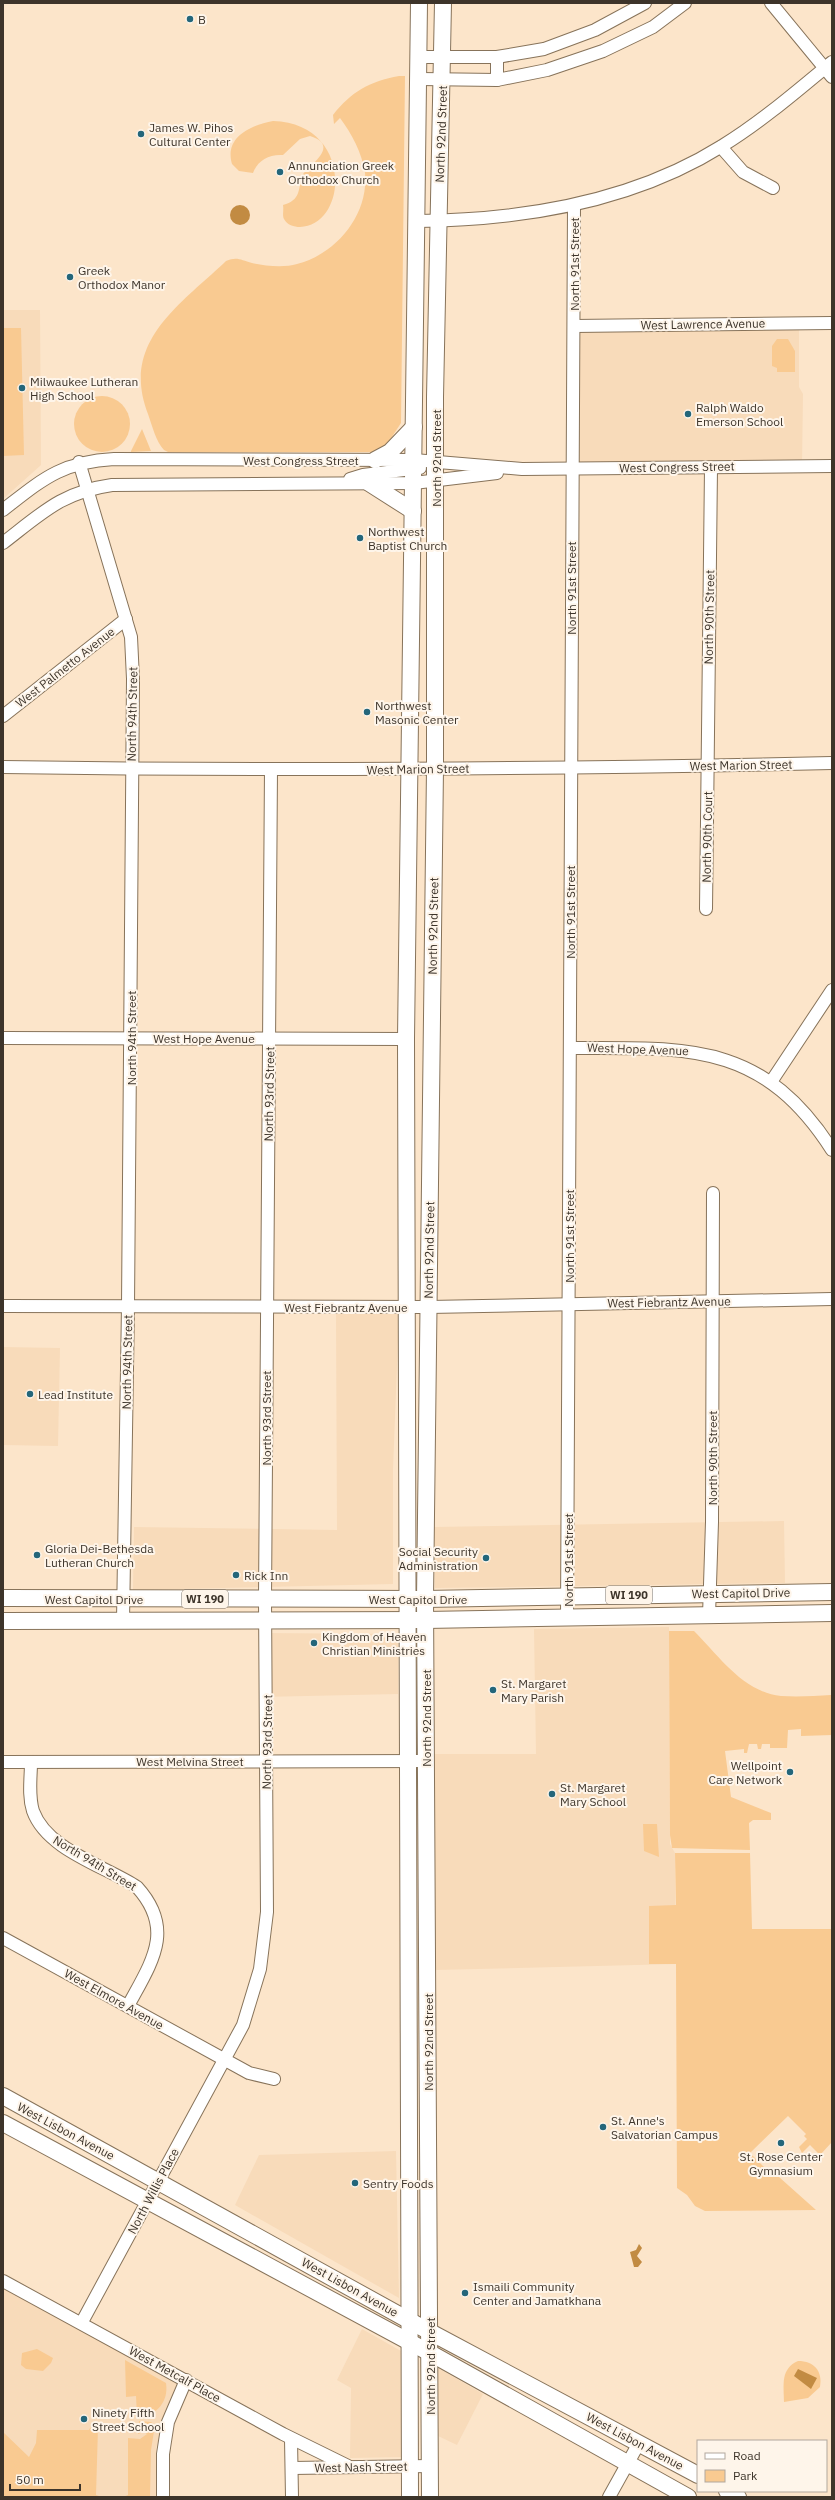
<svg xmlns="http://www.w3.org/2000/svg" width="835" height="2500" viewBox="0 0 835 2500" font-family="'IBM Plex Sans',sans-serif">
<rect width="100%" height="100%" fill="#fce5ca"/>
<!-- built -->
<g fill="#f8dbba">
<path d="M3 310H40L41 465 3 499Z"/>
<path d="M799 323V387L803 394 802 466 572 468 574 326Z"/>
<path d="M336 1314H399L393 1469V1584L133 1590 134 1527 337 1530Z"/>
<path d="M3 1347 60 1348 58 1446 3 1445Z"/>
<path d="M784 1521 785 1583 435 1588 434 1527Z"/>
<path d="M669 1627 670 1835V1844L675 1853 676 1964 435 1970 434 1754H536L534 1629Z"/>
<path d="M260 1633 398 1634V1694L261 1697Z"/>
<path d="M396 2151 399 2298 235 2205 259 2155Z"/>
<path d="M3 2287 177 2383 156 2448V2497H3Z"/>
<path d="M362 2329 401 2351 404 2457 350 2458 351 2388 337 2380Z"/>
<path d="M438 2368 483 2394 457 2445 436 2435Z"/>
</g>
<!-- green -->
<g fill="#f9ca91">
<path d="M399 76H405L401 423 382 452H168L164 450C156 442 152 425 148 414 120 342 180 305 226 261 237 256 241 260 252 263 265 266 284 268 297 264 336 254 369 215 365 173 362 153 352 134 340 118L334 124 333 115C351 92 370 81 399 76Z"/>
<path d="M273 121C353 123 349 225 300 227 294 227 287 225 284 219 282 215 284 210 283 205 301 200 298 190 302 176 305 168 343 146 310 136L300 139 283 155C269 154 258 160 253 173L239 171 232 164C224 137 251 125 273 121Z"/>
<path d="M3 328H21L24 455 3 456Z"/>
<path d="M777 339H788L795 351V372H777V368L772 366V346Z"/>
<circle cx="102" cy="424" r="28"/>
<path d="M142 429 151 451 131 452V451Z"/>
<path d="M669 1631H694C719 1656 743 1692 781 1696 798 1697 815 1696 831 1695L832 1735 801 1736V1729L788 1730 787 1748H770V1744H762L761 1749H758L757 1744H749L747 1753H744V1749L725 1751 731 1797 771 1813V1820H753L749 1823 750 1850 672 1848 670 1835Z"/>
<path d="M643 1824H657L659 1857 644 1851Z"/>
<path d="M675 1853H750L752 1929H832V2142L820 2155 810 2145 802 2153 799 2147 807 2139 804 2136 806 2134 788 2116 750 2153 769 2172 772 2169 777 2172 774 2177H779L816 2210 705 2211 695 2206 687 2195 677 2188 676 1964H649V1906L676 1905Z"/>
<path d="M37 2349 53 2358 51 2363 43 2371 26 2369 21 2365 22 2353Z"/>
<path d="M125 2360 166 2383C169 2402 156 2417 137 2416L136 2396 126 2397Z"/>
<path d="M798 2361C814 2361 823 2371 820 2387L808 2398 784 2402C784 2385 780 2369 798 2361Z"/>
<path d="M139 2421 151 2422 155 2425 151 2450 150 2497H123L128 2495V2438L140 2439 147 2434 144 2432 138 2434Z"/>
<path d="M90 2428H98L96 2495 102 2497H3V2432L29 2457 36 2443 37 2430H89Z"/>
</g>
<!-- water -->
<g fill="#c28b42">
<circle cx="240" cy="215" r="10"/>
<path d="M639 2244 642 2248 637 2256 642 2262 638 2267H634L630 2252 636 2250Z"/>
<path d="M798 2369 817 2378 811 2389 794 2376Z"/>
</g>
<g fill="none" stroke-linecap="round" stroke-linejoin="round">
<!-- minor casing -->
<g stroke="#87735a" stroke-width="14">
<g id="minor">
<path d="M771 3 832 77"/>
<path d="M420 57H497L544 49 595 30 645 3"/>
<path d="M420 79 497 80 547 70 603 51 653 27 685 3"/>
<path d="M497 80V57"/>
<path d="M721 147 743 172 773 188"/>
<path d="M417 221C522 220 631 203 722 146 761 122 797 91 832 62"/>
<path d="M574 326 832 323"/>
<path d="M79 462 131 637 133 679 128 1306 123 1621"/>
<path d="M350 479 363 475 420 468"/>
<path d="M3 510C43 479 61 462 114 459L414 460 522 469 832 466"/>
<path d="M3 543C42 513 62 492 112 485L414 483 497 473"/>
<path d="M3 716 126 619"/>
<path d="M3 767C279 771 556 769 832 763"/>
<path d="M706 909 711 468"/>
<path d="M3 1038 406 1039"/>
<path d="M570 1048C687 1048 762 1041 832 1150"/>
<path d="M771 1082 832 990"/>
<path d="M3 1306 429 1307 832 1299"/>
<path d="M709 1616 712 1522 713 1193"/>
<path d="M567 1618 574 206"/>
<path d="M3 1762 426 1761"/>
<path d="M31 1762C31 1778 28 1795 33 1811 47 1850 105 1866 137 1887 176 1930 151 1963 128 2006"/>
<path d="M3 1938 249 2073 274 2079"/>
<path d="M3 2281 283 2434 348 2466"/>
<path d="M82 2322 243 2025 260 1969 267 1912 265 1599 271 769"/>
<path d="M291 2439 292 2497"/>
<path d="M292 2468 430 2466"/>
<path d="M163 2497V2454L168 2422 186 2380"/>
<path d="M609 2497 639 2443"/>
</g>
</g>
<!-- major casing -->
<g stroke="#87735a" stroke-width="18">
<g id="major">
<path d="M375 460 390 452 414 427"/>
<path d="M369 483 413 511"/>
<path d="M3 1598 425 1599 832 1592"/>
<path d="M3 1621 426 1620 832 1613"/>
<path d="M3 2096 430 2332 698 2475"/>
<path d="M3 2123 430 2353 688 2497"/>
<path d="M727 2491 738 2497"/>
<path d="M410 2497 406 1039 419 3"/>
<path d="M430 2497 425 1599 435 768V397L443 3"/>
</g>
</g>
<!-- minor -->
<use href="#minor" stroke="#fff" stroke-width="12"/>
<!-- major -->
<use href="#major" stroke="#fff" stroke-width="16"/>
</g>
<!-- markers -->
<g fill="#24667a" stroke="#fef5ea" stroke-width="1.5">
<circle cx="190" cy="19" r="4"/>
<circle cx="141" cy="134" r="4"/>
<circle cx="280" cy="172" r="4"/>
<circle cx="70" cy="277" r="4"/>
<circle cx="22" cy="388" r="4"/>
<circle cx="688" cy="414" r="4"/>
<circle cx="360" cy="538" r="4"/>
<circle cx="367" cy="712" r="4"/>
<circle cx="30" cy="1394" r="4"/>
<circle cx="37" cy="1555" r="4"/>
<circle cx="486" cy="1558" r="4"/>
<circle cx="236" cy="1575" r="4"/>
<circle cx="314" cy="1643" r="4"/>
<circle cx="493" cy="1690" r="4"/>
<circle cx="790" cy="1772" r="4"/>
<circle cx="552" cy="1794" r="4"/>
<circle cx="603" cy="2127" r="4"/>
<circle cx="781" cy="2143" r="4"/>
<circle cx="355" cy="2183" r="4"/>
<circle cx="465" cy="2293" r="4"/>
<circle cx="84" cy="2419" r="4"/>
</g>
<g text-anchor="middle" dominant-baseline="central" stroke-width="4" stroke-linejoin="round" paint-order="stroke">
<!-- shield labels -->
<g fill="#fef5ea" stroke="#776e64" stroke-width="1">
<rect x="606" y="1586" width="46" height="18" rx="3"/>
<rect x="182" y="1590" width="46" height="18" rx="3"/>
</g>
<g font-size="11" font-weight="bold" fill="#3d342a">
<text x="629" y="1595">WI 190</text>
<text x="205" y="1599">WI 190</text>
</g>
<!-- poi labels -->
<g font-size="12" fill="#3d342a" stroke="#fef5ea" text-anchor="start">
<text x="198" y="19">B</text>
<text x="149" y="127">James W. Pihos<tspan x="149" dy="14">Cultural Center</tspan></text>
<text x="288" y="165">Annunciation Greek<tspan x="288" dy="14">Orthodox Church</tspan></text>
<text x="78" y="270">Greek<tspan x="78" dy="14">Orthodox Manor</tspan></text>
<text x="30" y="381">Milwaukee Lutheran<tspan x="30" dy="14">High School</tspan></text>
<text x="696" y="407">Ralph Waldo<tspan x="696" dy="14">Emerson School</tspan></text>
<text x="368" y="531">Northwest<tspan x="368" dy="14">Baptist Church</tspan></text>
<text x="375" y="705">Northwest<tspan x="375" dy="14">Masonic Center</tspan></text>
<text x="38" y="1394">Lead Institute</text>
<text x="45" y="1548">Gloria Dei-Bethesda<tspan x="45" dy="14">Lutheran Church</tspan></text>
<text x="478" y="1551" text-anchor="end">Social Security<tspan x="478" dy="14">Administration</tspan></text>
<text x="244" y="1575">Rick Inn</text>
<text x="322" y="1636">Kingdom of Heaven<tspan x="322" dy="14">Christian Ministries</tspan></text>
<text x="501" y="1683">St. Margaret<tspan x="501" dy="14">Mary Parish</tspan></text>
<text x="782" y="1765" text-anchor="end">Wellpoint<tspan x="782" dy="14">Care Network</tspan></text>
<text x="560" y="1787">St. Margaret<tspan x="560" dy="14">Mary School</tspan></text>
<text x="611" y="2120">St. Anne's<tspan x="611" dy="14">Salvatorian Campus</tspan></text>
<text x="781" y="2156" text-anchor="middle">St. Rose Center<tspan x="781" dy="14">Gymnasium</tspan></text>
<text x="363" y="2183">Sentry Foods</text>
<text x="473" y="2286">Ismaili Community<tspan x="473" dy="14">Center and Jamatkhana</tspan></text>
<text x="92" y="2412">Ninety Fifth<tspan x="92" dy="14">Street School</tspan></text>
</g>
<!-- street labels -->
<g font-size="12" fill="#3d342a" stroke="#fef5ea">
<text transform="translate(441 134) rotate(-88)">North 92nd Street</text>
<text transform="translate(574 264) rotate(-90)">North 91st Street</text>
<text transform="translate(703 324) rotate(-1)">West Lawrence Avenue</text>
<text transform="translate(436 458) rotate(-90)">North 92nd Street</text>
<text x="301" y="460">West Congress Street</text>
<text transform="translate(677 467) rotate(-1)">West Congress Street</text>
<text transform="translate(571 588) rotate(-90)">North 91st Street</text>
<text transform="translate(709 617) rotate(-89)">North 90th Street</text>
<text transform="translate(65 667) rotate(-38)">West Palmetto Avenue</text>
<text transform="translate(132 714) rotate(-89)">North 94th Street</text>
<text transform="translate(741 765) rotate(-1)">West Marion Street</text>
<text transform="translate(418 769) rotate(-1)">West Marion Street</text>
<text transform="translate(707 837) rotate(-89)">North 90th Court</text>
<text transform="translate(570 912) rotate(-90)">North 91st Street</text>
<text transform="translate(433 926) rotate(-89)">North 92nd Street</text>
<text transform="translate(131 1038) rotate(-90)">North 94th Street</text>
<text x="204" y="1038">West Hope Avenue</text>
<text transform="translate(638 1049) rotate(2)">West Hope Avenue</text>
<text transform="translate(269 1094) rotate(-89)">North 93rd Street</text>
<text transform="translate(569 1236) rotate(-90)">North 91st Street</text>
<text transform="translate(429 1250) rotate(-89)">North 92nd Street</text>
<text transform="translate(669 1302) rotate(-1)">West Fiebrantz Avenue</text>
<text x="346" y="1307">West Fiebrantz Avenue</text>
<text transform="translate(127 1362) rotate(-89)">North 94th Street</text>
<text transform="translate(266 1418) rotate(-90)">North 93rd Street</text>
<text transform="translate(712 1458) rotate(-90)">North 90th Street</text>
<text transform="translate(568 1560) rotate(-90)">North 91st Street</text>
<text transform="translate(741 1593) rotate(-1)">West Capitol Drive</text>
<text x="94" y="1599">West Capitol Drive</text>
<text x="418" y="1599">West Capitol Drive</text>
<text transform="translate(426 1718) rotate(-90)">North 92nd Street</text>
<text transform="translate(267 1742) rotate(-89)">North 93rd Street</text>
<text x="190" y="1761">West Melvina Street</text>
<text transform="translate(95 1863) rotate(31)">North 94th Street</text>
<text transform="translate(114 1999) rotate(29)">West Elmore Avenue</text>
<text transform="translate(428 2042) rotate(-90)">North 92nd Street</text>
<text transform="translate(66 2131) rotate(28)">West Lisbon Avenue</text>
<text transform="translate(153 2191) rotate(-62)">North Willis Place</text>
<text transform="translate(350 2287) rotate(29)">West Lisbon Avenue</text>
<text transform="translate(430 2366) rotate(-90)">North 92nd Street</text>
<text transform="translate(175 2374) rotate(29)">West Metcalf Place</text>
<text transform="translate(635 2441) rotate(28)">West Lisbon Avenue</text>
<text transform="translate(361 2467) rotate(-1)">West Nash Street</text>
</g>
</g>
<!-- border -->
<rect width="835" height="2500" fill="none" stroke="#3d342a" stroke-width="8"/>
<!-- legend -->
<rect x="697" y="2440" width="130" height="52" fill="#fef5ea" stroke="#b1a89d"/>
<rect x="705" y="2453" width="20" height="6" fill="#ffffff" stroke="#b1a89d"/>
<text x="733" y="2460" font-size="12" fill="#3d342a">Road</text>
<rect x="705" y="2470" width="20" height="12" fill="#f9ca91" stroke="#b1a89d"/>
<text x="733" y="2480" font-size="12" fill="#3d342a">Park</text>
<!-- scale -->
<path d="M10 2484v6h70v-6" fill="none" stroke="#3d342a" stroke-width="2"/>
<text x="16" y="2484" font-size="12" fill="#3d342a" stroke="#fef5ea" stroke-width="3" paint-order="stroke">50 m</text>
</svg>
